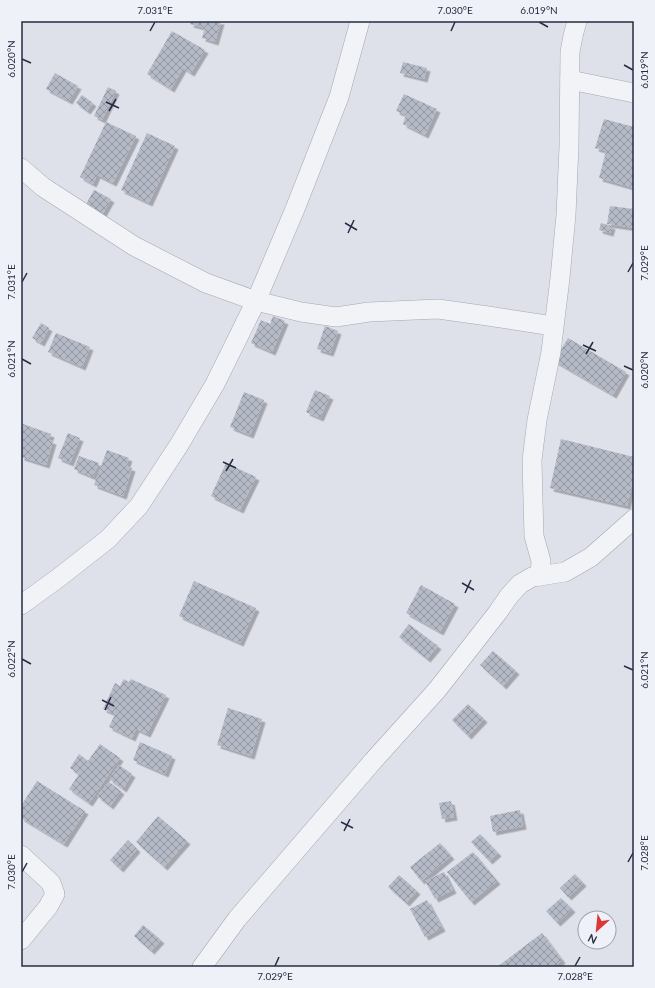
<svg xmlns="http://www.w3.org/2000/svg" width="655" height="988" viewBox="0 0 655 988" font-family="Lato,sans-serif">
<defs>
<pattern id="building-cross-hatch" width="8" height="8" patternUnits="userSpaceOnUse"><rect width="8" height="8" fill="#b5bac7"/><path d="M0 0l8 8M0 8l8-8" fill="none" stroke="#9397a3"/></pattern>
<filter id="shadow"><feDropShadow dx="3.5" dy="3.5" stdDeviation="0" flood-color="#0004"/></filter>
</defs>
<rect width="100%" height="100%" fill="#dfe1ea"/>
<!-- building -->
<g fill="url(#building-cross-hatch)" filter="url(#shadow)">
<path d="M191 21H221L215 42 202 38 205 28 190 24Z"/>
<path d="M172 31 205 50 191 73 183 68 171 89 147 74Z"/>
<path d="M403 62 427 68 424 79 400 73Z"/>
<path d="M55 73 78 86 69 101 46 89Z"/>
<path d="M108 87 116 91 102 120 94 116Z"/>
<path d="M404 94 437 109 425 135 403 124 406 115 396 111Z"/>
<path d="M82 95 93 103 87 111 76 103Z"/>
<path d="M604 119 634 127V188L599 178 606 151 595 148Z"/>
<path d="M106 122 136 136 113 183 97 175 93 184 80 177Z"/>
<path d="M147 133 175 146 149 203 121 190Z"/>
<path d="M94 190 111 199 102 215 85 206Z"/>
<path d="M610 206 634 209V228L607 224Z"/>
<path d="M601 223 612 226 610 233 599 230Z"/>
<path d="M273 316 285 321 272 352 251 343 261 320 270 324Z"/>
<path d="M41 323 49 328 41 343 32 338Z"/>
<path d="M325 326 338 331 330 353 317 349Z"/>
<path d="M56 333 90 347 82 367 48 352Z"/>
<path d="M568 338 626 372 613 395 554 361Z"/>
<path d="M315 390 330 396 320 418 306 412Z"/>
<path d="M244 392 264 400 250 435 230 427Z"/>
<path d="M23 424 51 434 49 440 53 441 46 465 21 457V430Z"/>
<path d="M68 433 80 438 70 463 58 458Z"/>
<path d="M561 439 634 457V475L627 506 550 488Z"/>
<path d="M107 450 129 458 126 466 132 468 123 496 94 485Z"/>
<path d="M79 456 99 463 93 477 74 469Z"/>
<path d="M226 463 256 477 240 510 211 496Z"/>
<path d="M194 581 256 608 240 643 179 616Z"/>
<path d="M421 585 455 604 440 632 406 613Z"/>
<path d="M409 624 438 646 427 659 399 637Z"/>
<path d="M493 651 516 671 503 686 480 665Z"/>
<path d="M124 679 129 682 131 679 166 695 147 734 136 729 132 738 109 727 115 714 103 709 115 683 120 686Z"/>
<path d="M468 704 484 719 468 736 452 720Z"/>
<path d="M228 708 262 719 251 756 217 745Z"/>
<path d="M140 742 172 756 165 774 133 760Z"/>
<path d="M100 744 120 758 89 803 69 789 79 774 70 768 79 754 88 761Z"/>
<path d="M119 765 132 774 123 789 109 779Z"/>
<path d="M37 781 85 811 64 844 21 818V806Z"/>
<path d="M109 782 121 791 110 806 97 796Z"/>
<path d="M451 801 454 817 442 819 439 803Z"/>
<path d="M520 810 523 826 493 832 490 816Z"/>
<path d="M158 816 187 841 164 867 136 842Z"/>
<path d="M480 834 498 853 489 861 471 842Z"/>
<path d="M128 840 137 849 120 869 110 860Z"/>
<path d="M440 843 451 856 421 881 410 867Z"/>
<path d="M473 852 497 881 471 902 447 872Z"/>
<path d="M444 872 453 890 435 899 425 881Z"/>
<path d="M575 874 583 883 568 897 560 888Z"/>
<path d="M399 875 417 891 406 903 388 887Z"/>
<path d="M561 898 572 909 557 923 546 911Z"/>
<path d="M427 900 442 928 425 937 410 909Z"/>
<path d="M143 925 161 940 151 951 134 936Z"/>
<path d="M542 933 562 960 554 967H497Z"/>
</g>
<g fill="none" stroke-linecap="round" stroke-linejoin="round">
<!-- minor casing -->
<g stroke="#a4a7b4" stroke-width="20">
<g id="minor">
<path d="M570 80 634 93"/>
<path d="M21 168 43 187 134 246 206 283 256 301 301 312 336 317 369 312 438 309 488 316 553 326"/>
<path d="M540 576 565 572 591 557 634 519"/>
<path d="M21 605 57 579 108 539 139 506 179 445 215 384 256 301 295 209 339 97 360 21"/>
<path d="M21 855 51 883 55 894 48 907 21 940"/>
<path d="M202 967 237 919 373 761 437 690 498 612 509 596 520 584 532 577 540 576 541 561 534 536 533 500 532 460 537 420 551 352 560 278 566 215 569 146 570 52 573 36 577 21"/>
</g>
</g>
<!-- minor -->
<use href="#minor" stroke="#f2f3f7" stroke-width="19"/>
</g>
<!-- ticks -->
<path fill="none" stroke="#262c42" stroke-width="1.5" d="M539 22 548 27M150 31 155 22M451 31 455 22M22 59 31 63M624 65 633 70M106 102 119 108M109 111 116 99M345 223 357 230M348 233 354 220M628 272 633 263M22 282 27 273M583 345 596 351M586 354 593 342M22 359 31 364M624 366 633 370M223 462 236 468M226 471 233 459M462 583 474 590M465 593 471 580M22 659 31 664M624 666 633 670M102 700 114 706M105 710 111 697M341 822 353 828M344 831 350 819M628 862 633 853M22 872 27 863M275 966 279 957M575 966 580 957"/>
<!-- border -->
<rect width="655" height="988" fill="none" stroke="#eef1f7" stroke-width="44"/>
<!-- north arrow -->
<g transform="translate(597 930) rotate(207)"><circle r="19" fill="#eef1f7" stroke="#9ea2af"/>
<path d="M0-3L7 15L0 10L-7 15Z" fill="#dc3639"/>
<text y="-6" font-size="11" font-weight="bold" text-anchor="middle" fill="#262c42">N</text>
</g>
<rect x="22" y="22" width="611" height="944" fill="none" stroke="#262c42" stroke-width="1.5"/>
<g font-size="10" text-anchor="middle" fill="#262c42">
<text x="155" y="14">7.031°E</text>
<text x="455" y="14">7.030°E</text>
<text x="539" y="14">6.019°N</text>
<text transform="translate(11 59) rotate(-90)" y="4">6.020°N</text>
<text transform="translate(644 70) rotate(-90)" y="4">6.019°N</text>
<text transform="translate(644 263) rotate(-90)" y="4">7.029°E</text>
<text transform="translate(11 282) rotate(-90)" y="4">7.031°E</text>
<text transform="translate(11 359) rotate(-90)" y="4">6.021°N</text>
<text transform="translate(644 370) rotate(-90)" y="4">6.020°N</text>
<text transform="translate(11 659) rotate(-90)" y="4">6.022°N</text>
<text transform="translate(644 670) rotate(-90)" y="4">6.021°N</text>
<text transform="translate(644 853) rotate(-90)" y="4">7.028°E</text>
<text transform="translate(11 872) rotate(-90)" y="4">7.030°E</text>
<text x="275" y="980">7.029°E</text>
<text x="575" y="980">7.028°E</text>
</g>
</svg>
